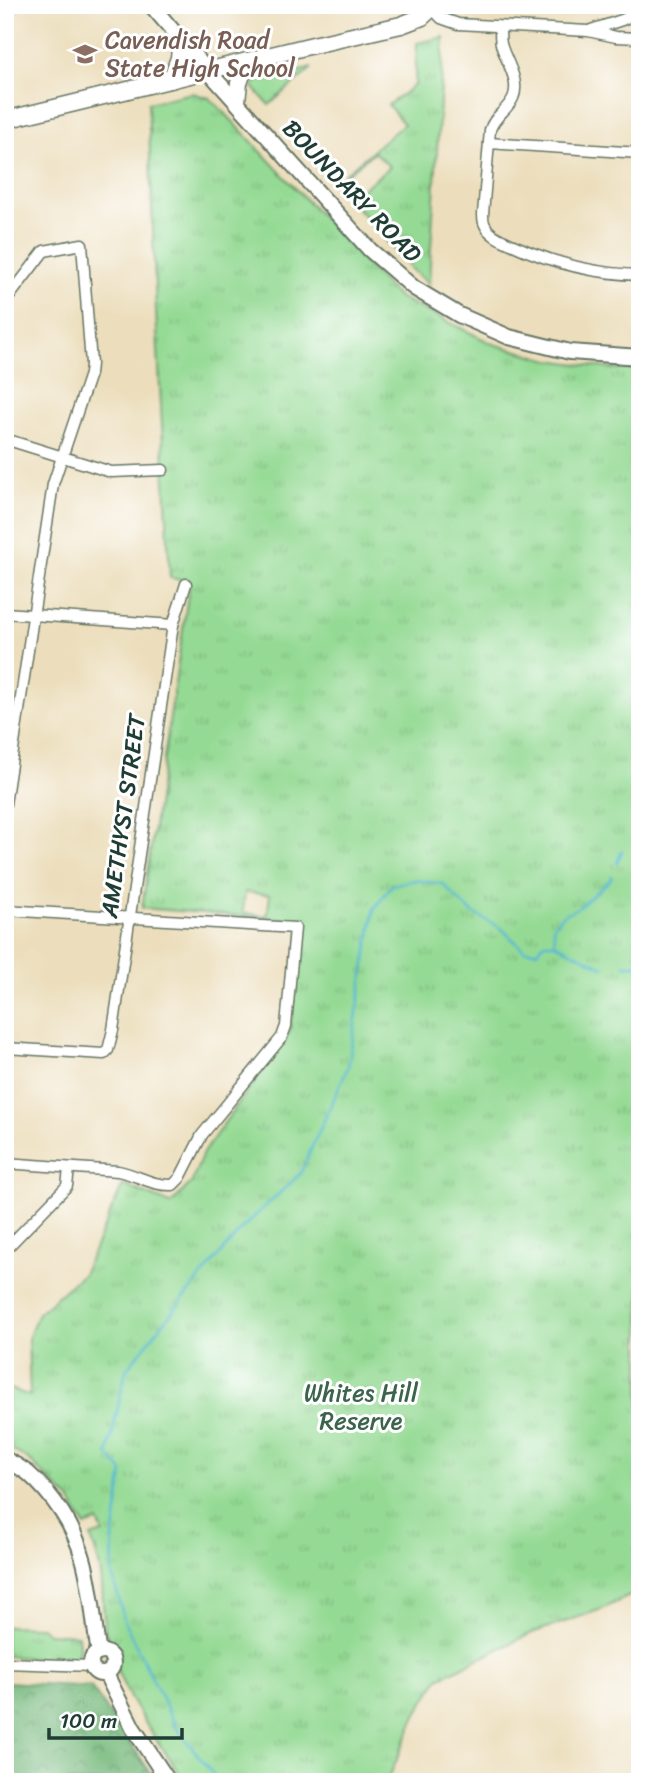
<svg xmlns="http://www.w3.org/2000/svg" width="645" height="1787" viewBox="0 0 645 1787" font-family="Sriracha,sans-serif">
<defs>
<pattern id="forest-crowns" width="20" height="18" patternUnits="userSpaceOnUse" patternTransform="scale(1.75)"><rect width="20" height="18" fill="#78ba7e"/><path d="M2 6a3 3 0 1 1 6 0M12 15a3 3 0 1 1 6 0" fill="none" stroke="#629868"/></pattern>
<pattern id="park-tufts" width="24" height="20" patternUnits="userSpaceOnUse" patternTransform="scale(1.75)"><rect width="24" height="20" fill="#95da94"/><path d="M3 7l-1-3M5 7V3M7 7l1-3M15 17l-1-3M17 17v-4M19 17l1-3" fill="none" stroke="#80bc80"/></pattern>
</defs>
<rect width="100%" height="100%" fill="#fff"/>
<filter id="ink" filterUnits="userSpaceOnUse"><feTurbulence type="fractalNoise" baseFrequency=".0143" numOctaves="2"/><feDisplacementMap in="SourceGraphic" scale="14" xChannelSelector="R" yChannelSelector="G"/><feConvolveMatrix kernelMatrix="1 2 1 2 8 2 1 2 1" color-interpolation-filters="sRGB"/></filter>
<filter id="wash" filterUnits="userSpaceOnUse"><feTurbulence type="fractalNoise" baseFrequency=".00686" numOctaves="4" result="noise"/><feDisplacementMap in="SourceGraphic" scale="28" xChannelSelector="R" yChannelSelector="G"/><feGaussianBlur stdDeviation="1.57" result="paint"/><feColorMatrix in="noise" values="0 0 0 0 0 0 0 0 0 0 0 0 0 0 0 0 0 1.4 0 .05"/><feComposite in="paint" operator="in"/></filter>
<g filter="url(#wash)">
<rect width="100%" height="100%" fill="#ecdebc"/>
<!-- forest -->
<path fill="url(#forest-crowns)" stroke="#4c7c59" stroke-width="2" d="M5 1682 91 1687 157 1782H5Z"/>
<!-- park -->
<g fill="url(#park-tufts)" stroke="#5a8c64" stroke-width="2" fill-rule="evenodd">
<path d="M444 37 430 264 429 284 412 270 335 182 404 124 388 105 415 85 417 43ZM374 152 390 167 351 198 337 182Z"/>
<path d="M312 68 269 105 253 87 256 81Z"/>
<path d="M192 93 209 98 224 112 396 296 493 344 550 360 613 369H640V1591L602 1609 532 1633 439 1678 417 1713 387 1782H185C154 1735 117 1690 106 1634 102 1613 104 1590 100 1569 98 1558 94 1548 91 1537L103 1533 98 1521 85 1526 70 1500 30 1461 5 1445V1406L9 1401 5 1398 8 1388 30 1396 28 1339 38 1313 83 1274 123 1185 171 1204 192 1182 203 1153 290 1031 301 921 142 908 190 581 170 578 156 311 148 103ZM245 892 270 895 267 916 243 913Z"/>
<path d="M5 1626 41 1627 48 1633 78 1635C79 1647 82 1653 71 1661L5 1656Z"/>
</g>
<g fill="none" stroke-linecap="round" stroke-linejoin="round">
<!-- stream -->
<g stroke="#55b8d3" stroke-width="2.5">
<path d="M617 863 622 851"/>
<path d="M555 942 553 927 561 916 579 907 610 880 612 876"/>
<path d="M625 965H640"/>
<path d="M219 1782 176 1727 125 1623 112 1574 113 1539 123 1472 108 1454 126 1370 173 1311 242 1228 300 1174 348 1067 374 909 392 885 415 880 443 884 460 902 473 913 501 928 524 950 537 951 545 943H555L603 967 605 966"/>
</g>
</g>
</g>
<g filter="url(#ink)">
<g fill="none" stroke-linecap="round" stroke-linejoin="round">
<!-- street casing -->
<g stroke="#677564" stroke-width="13">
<g id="street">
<path d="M432 8 441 18 458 24 588 31 616 37 640 38"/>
<path d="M500 27C500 32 500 39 501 44 505 60 521 81 513 98 507 111 494 116 490 130L483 214C483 218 483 222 485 225 489 235 502 240 511 244 552 263 595 274 640 275"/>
<path d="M591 30 622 20 640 12"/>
<path d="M489 143 640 153"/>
<path d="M5 302 44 251 82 244 91 364 90 374 53 484 5 804"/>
<path d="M5 439 111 472 163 470"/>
<path d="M5 613 173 625"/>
<path d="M5 910 295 928 286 1026 282 1037 202 1135 180 1178 173 1185C152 1186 138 1175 118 1171L5 1163"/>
<path d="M5 1048 104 1054 108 1050 113 1030 173 625 186 584"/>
<path d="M5 1250 67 1186 69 1169"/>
<path d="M5 1663 92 1666"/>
</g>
</g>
<!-- secondary casing -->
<g stroke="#677564" stroke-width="18">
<g id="secondary">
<path d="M151 5 191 52 370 250 414 288 459 315 509 337 570 352 640 357"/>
<path d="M5 1459C13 1463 21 1468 28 1473 53 1495 74 1526 83 1558 92 1588 93 1622 99 1653"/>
<circle cx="102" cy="1663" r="11"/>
<path d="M106 1674 133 1728 169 1782"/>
</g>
</g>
<!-- primary casing -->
<g stroke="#677564" stroke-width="19">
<g id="primary">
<path d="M171 80 179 58 181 40"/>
<path d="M237 101 239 83 247 61"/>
<path d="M5 120 313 45 401 25 422 17 435 5"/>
</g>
</g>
<!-- street -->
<use href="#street" stroke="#fff" stroke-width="10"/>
<!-- secondary -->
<use href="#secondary" stroke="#fff" stroke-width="14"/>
<!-- primary -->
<use href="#primary" stroke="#fff" stroke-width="16"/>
</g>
</g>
<!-- icons -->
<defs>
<g id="school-bare" transform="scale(1.89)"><path d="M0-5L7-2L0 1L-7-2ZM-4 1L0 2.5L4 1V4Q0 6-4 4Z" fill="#8d6e63" stroke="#fff" stroke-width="2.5" paint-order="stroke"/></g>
</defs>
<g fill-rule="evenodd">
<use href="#school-bare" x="85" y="54"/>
</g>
<g text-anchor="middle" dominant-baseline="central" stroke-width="6" stroke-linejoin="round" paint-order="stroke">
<!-- education labels -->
<g font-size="24" fill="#785e54" stroke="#fff" text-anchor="start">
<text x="105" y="40">Cavendish Road<tspan x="105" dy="28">State High School</tspan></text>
</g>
<!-- street labels -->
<g font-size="24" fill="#1f3d34" stroke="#fff">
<text transform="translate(352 191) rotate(46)">BOUNDARY ROAD</text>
<text transform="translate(123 816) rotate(-82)">AMETHYST STREET</text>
</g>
<!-- park labels -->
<g font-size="24" fill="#3c644c" stroke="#fff">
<text x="361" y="1393">Whites Hill<tspan x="361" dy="28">Reserve</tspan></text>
</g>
</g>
<!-- margin -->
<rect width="645" height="1787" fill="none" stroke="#fff" stroke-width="28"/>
<!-- scale -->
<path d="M49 1728v10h133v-10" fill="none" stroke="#1f3d34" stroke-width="3.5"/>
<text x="60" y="1728" font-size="21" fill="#1f3d34" stroke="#ffffff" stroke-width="5" paint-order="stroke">100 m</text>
</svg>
